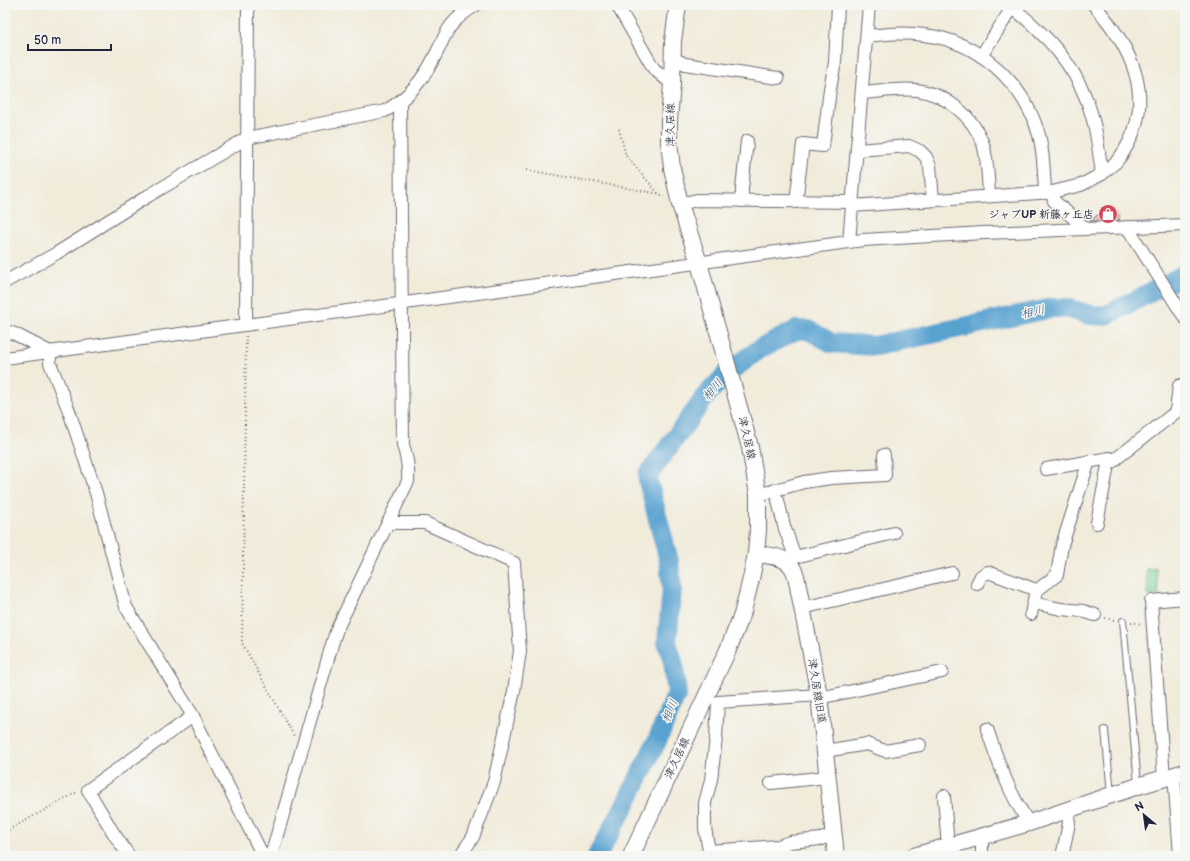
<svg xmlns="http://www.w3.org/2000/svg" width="1190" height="861" viewBox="0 0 1190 861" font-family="'Balsamiq Sans','Klee One',sans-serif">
<rect width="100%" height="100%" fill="#f6f6f2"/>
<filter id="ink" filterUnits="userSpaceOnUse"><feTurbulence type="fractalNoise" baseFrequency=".025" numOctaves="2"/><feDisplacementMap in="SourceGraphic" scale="8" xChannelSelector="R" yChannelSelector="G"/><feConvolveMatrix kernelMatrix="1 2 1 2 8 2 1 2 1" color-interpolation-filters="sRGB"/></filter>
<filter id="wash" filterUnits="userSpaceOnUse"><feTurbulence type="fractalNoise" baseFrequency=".012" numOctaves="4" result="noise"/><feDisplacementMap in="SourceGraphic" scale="16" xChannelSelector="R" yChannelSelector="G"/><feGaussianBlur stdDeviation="0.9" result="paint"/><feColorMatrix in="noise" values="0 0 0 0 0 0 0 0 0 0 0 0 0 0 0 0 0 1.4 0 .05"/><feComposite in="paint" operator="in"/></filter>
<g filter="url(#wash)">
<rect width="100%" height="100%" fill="#f1ebda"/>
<!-- green -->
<path fill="#82d597" stroke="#527c69" d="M1156 568 1159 595 1148 596 1146 569Z"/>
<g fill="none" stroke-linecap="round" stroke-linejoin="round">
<!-- river -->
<path stroke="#59a2d0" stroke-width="20" d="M597 856 623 809 657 741 677 693 673 662 667 642 672 589 669 561 648 481V475L709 392 728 373 758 350 796 330H808L832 343 875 346 1052 308C1056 308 1061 308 1065 308 1082 311 1091 319 1109 314L1185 274"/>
</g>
<g id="blocks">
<!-- building -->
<path fill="#d4a176" d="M1110 206 1120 220 1090 221Z"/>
</g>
</g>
<g filter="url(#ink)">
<use href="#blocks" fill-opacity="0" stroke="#6a6873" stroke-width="1"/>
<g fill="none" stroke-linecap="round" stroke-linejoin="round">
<!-- lane casing -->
<g stroke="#6a6873" stroke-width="8">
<g id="lane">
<path d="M1123 621 1138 784"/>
<path d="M1105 730 1111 794"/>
</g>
</g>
<!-- street casing -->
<g stroke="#6a6873" stroke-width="14">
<g id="street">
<path d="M617 5 654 69 672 84"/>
<path d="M1094 5C1126 41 1153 87 1132 136 1128 145 1123 154 1116 162 1111 166 1106 170 1102 174"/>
<path d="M867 36C886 34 905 32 924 35 979 41 1024 83 1039 135 1044 154 1044 174 1045 193"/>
<path d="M981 56 1012 8 1019 5"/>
<path d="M671 57 685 64 778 78"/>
<path d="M862 93C879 92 899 88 917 90 946 94 973 116 983 144 988 160 988 179 989 196"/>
<path d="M857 150 909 146 920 151 926 157 930 166 933 200"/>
<path d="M1052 192 1054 201 1085 228"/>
<path d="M742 201V189L747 141"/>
<path d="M796 202 803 144 823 146 830 89 835 62 838 5"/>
<path d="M680 204 697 200 852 202"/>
<path d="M852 206 1052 192 1081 185 1102 174C1100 159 1098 143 1095 128 1087 90 1066 56 1038 30 1029 21 1018 11 1007 5"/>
<path d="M1127 227 1185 318"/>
<path d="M849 242 869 5"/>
<path d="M5 282 57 253 148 196 247 138 385 111C409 98 426 76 437 52 441 44 445 34 450 27 457 17 466 11 476 5"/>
<path d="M246 325 248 5"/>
<path d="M5 331 15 334 50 352"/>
<path d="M50 352V363L69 411 96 493 126 607 193 716 263 856"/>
<path d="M5 358 863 240 984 233 1185 225"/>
<path d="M1046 469 1110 458 1115 460"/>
<path d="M758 495 804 482 831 478 885 475 884 455"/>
<path d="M778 500 784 526 795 557"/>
<path d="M389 523H425L514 563 520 651 514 691 494 782 473 837 460 856"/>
<path d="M1097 523 1108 465 1176 412 1179 386 1185 384"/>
<path d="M786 561 795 557 894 533"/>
<path d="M977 584 981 576 988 572 1031 588 1036 591"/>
<path d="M1034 603 1061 609 1083 611 1095 615"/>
<path d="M802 608 952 573"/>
<path d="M1031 614 1036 591 1057 575 1062 545 1089 461"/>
<path d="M819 698 942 672"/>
<path d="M987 729C998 762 1010 795 1029 823"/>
<path d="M825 751 867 744 885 751 920 745"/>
<path d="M1174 774 1180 856"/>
<path d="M1164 778 1151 601 1185 598"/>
<path d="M771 783 828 777"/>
<path d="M944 796 948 847"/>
<path d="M709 851 779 846 790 842 821 839 827 837 834 833"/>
<path d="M1063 852 1069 823 1067 809"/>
<path d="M129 856 114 834 88 790 193 716"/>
<path d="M271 856 333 641 337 629 408 481C409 468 407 457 403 445L400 102"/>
<path d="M709 856V851L705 828V803L711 780 716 738 718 702 819 695"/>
<path d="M982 856V836"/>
</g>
</g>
<!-- secondary casing -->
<g stroke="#6a6873" stroke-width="18">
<g id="secondary">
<path d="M756 554C767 555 785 556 792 567 794 570 795 573 796 576L819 695 836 856"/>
<path d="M631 856 727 652 742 615 751 579 756 554 758 530V495L750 447 699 263 680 204 672 168 669 142V120L672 84 673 41 678 5"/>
<path d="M914 856 1029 823 1138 786 1185 772"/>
</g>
</g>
<!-- path -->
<g stroke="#6a6873" stroke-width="2" stroke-dasharray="1 3" stroke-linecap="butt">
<path d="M619 129 626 156 659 194"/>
<path d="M527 170 660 194 664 197"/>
<path d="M246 336 242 643 294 736"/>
<path d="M1105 618 1114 620"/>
<path d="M1131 622 1142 624"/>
<path d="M5 832 77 792"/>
</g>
<!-- lane -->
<use href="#lane" stroke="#fff" stroke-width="6"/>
<!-- street -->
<use href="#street" stroke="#fff" stroke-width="12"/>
<!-- secondary -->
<use href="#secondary" stroke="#fff" stroke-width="16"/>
</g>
</g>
<!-- icons -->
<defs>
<g id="shop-disc" transform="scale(1)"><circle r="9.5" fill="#d1495b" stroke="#f6f6f2"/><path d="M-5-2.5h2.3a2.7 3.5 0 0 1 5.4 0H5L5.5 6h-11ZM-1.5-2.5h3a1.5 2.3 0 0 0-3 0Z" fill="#fff"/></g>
</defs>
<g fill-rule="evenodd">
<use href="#shop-disc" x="1108" y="214"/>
</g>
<g text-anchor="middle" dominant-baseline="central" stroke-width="3" stroke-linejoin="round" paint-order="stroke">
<!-- street labels -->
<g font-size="11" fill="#22223b" stroke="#f6f6f2">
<text transform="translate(670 125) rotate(-90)">津久居線</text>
<text transform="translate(747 438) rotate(77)">津久居線</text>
<text transform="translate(817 691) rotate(81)">津久居線旧道</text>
<text transform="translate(677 758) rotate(-65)">津久居線</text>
</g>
<!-- poi labels -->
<g font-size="11" font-weight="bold" fill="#22223b" stroke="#f6f6f2" text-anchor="end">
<text x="1094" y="214">ジャブUP 新藤ヶ丘店</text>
</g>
<!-- water labels -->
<g font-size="12" font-style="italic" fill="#385577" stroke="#f6f6f2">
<text transform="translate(1033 312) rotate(-12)">相川</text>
<text transform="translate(713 390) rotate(-49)">相川</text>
<text transform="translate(670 711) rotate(-67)">相川</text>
</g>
</g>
<!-- margin -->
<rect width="1190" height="861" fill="none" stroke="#f6f6f2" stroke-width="20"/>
<!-- north arrow -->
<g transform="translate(1144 815) rotate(331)" stroke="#f6f6f2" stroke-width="3" paint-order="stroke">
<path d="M0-3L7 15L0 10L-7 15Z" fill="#22223b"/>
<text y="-6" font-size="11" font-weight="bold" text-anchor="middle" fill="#22223b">N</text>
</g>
<!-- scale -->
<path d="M28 44v6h83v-6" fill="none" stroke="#22223b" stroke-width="2"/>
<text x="34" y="44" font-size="12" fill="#22223b" stroke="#f6f6f2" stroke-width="3" paint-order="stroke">50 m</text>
</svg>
